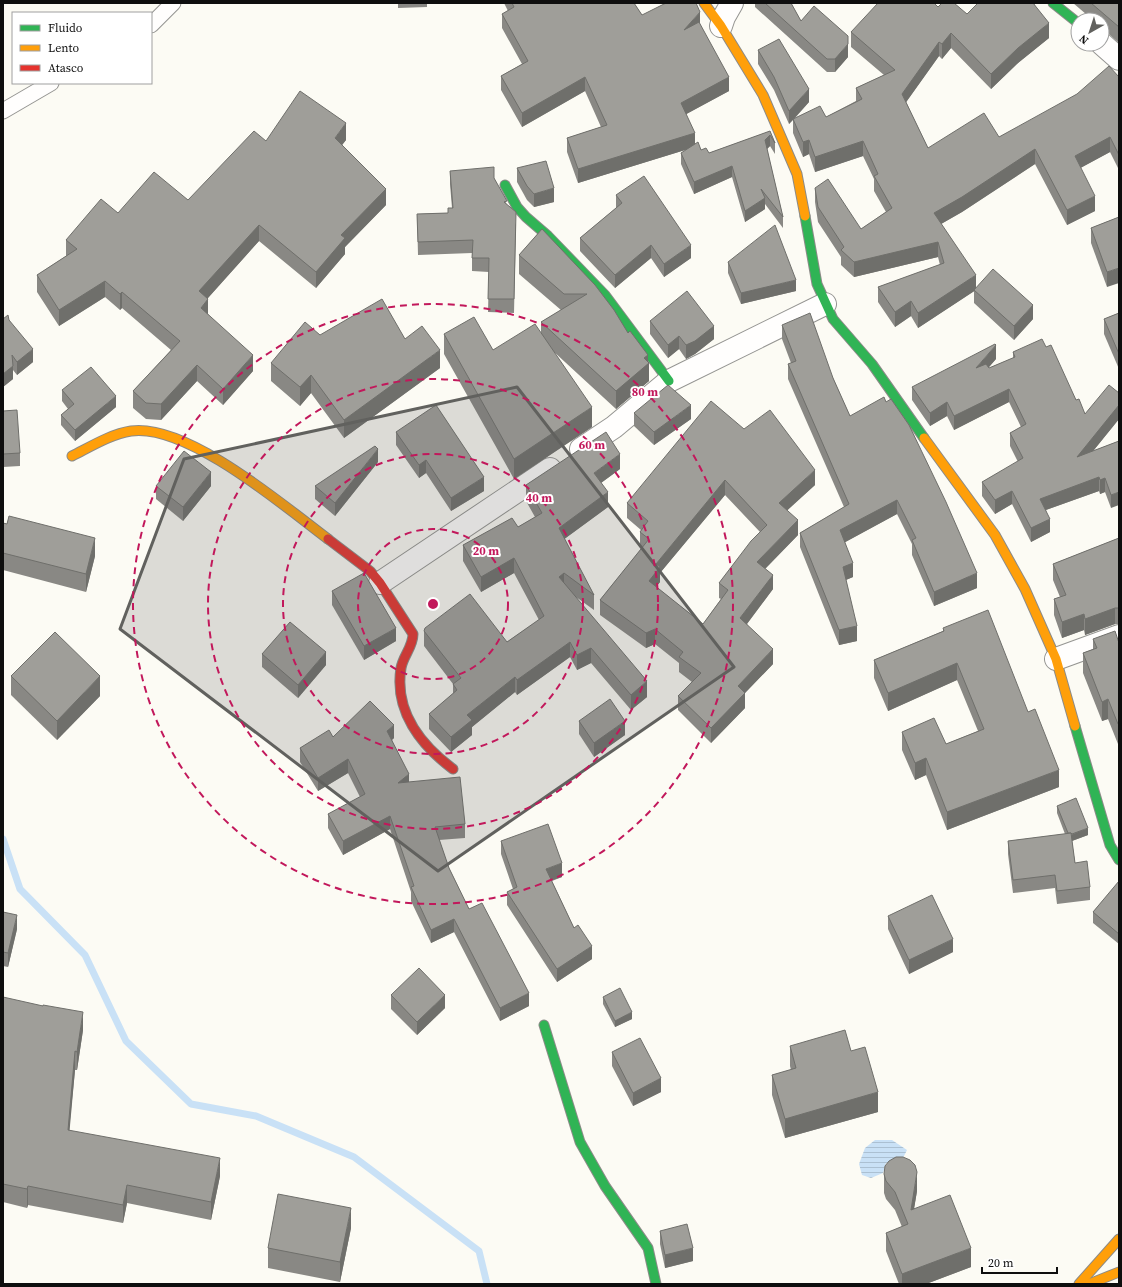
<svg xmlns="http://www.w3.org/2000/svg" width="1122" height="1287" viewBox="0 0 1122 1287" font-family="'Source Serif 4',serif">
<defs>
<pattern id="water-rules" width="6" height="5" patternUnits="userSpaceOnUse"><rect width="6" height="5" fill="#c9e1f6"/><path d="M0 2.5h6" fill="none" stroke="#abc0d2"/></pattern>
</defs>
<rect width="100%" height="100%" fill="#fcfbf4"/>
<!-- water -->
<path fill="url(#water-rules)" d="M875 1140H892L907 1150 902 1160 886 1163 883 1173 871 1178 862 1175 859 1164 865 1148Z"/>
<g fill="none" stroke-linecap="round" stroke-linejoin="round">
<!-- stream -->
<path stroke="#c9e1f6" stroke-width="7" d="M3 839 20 889 85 955 126 1041 191 1104 256 1116 354 1157 479 1251 487 1284"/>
<!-- lane casing -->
<g stroke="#959592" stroke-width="17">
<g id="lane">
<path d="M151 25 173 3"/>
<path d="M3 111 51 83"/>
</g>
</g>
<!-- street casing -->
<g stroke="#959592" stroke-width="24">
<g id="street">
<path d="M721 26 724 17 732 3"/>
<path d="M1102 44 1119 59"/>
<path d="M581 449 614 427 669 381 825 304"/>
<path d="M380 583 550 469"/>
<path d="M1056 659 1119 636"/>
</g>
</g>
<!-- fast casing -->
<g stroke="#8c8b88" stroke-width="11">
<g id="fast">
<path d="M1053 3 1078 23"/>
<path d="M505 185 517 207 526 217 548 236 605 295 669 381"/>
<path d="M805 216 817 284 833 319 872 364 924 438"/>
<path d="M1075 726 1110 845 1119 860"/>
<path d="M544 1025 580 1142 605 1186 648 1248 656 1284"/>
</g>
</g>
<!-- slow casing -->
<g stroke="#8c8b88" stroke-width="11">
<g id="slow">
<path d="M704 3 721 26 763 95 797 174 805 216"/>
<path d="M924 438 995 535 1025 589 1056 659 1075 726"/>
<path d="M72 456C90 447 111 434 131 431 187 423 284 506 328 539"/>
<path d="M1079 1284 1119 1239"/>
<path d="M1089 1284 1119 1272"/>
</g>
</g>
<!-- jam casing -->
<g stroke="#8c8b88" stroke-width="11">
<path id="jam" d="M328 539 370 571 380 583 413 634C413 647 403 656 401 668 394 711 421 745 453 769"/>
</g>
<!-- lane -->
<use href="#lane" stroke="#fffefd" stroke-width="15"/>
<!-- street -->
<use href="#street" stroke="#fffefd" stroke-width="22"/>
<!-- fast -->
<use href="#fast" stroke="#30b455" stroke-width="9"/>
<!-- slow -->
<use href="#slow" stroke="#ff9f0a" stroke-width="9"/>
<!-- jam -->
<use href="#jam" stroke="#e5322d" stroke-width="9"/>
</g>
<!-- wall -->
<g fill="#898884" fill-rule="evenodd">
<path d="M398 3H427V7L398 8Z"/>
<path d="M504 3H634L642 15 700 24 729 91 686 114 695 144 701 150 709 153 770 131 775 143V154L770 146 767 149 783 217V228L765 204V209L745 222 732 177 694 194 681 164V153L688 149 578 183 567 152V138L601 127 585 91 522 127 501 90V76L522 64 502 28V14L508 11Z"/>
<path d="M755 3H791L801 21 848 57 835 72H827L755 7Z"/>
<path d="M1034 3 1049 38 1018 63 991 89 951 48 942 59 939 56 906 102 928 148 999 137 1119 77V170L1110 152 1080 168 1095 211 1067 225 1035 164 962 212 941 224 976 288 1033 319 1014 340 974 303V291L918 328 911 316 895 327 878 302V287L940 265 938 257 854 277 841 265V257L818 222 815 202V188L861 229 886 212 874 191V179L863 156 815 172 809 154 803 157 793 133V120L789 124 774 90 758 64V50L809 102 795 118 826 117 856 101V88L884 75 851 47V32L938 7 967 14Z"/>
<path d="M1073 3H1119V43L1102 28V20H1093Z"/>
<path d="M346 140 342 145 386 205 345 247V254L316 288 259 241 207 299 208 314 253 371 223 405 197 381 161 420 146 419 133 408V391L171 350 122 308 120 310 105 297 59 326 37 292V275L66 256V240L118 213 188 200 266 141Z"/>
<path d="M517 168 554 202 534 207 527 200 517 182Z"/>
<path d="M450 171 494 178 507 205 516 225 514 313 488 312 489 272 472 271V253L418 255 417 214 448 213V208H452L450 184Z"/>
<path d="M616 195 691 258 664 277 651 258 615 288 580 251V238L616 208Z"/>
<path d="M1119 217 1107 287 1091 243V228Z"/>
<path d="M542 229 628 333 648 361 649 381 616 409 553 351 592 427 514 479 444 354V334L493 350 541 334V322L561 310 519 274V255Z"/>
<path d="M728 262 796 291 741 304 728 273Z"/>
<path d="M1119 313V369L1104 334V319Z"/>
<path d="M3 319 9 320 33 362 17 375 13 370V379L3 387Z"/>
<path d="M650 321 714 339 695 354 686 359 679 349 668 358 650 334Z"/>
<path d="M782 325 833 378 850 416 977 588 934 606 912 555V544L897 514 845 542 853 577 846 580 857 641 839 645 800 547V533L844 507 788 379V364L791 363 782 339Z"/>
<path d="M320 335 405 339 440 368 344 438 311 393 300 406 271 381V363Z"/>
<path d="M1046 347 1076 400 1085 414 1119 393V419L1093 451 1119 441 1111 508 1105 492 1100 494 1099 491 1046 510 1050 532 1031 542 1012 504 995 514 982 496V482L1018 462 1010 446V433L1021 427 1009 402 954 430 947 416 930 426 912 400V387L996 359 988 368H989L1013 358V352Z"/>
<path d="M62 390 116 407 75 441 61 425V415L68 409 62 401Z"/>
<path d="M3 411 20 453V466L3 467Z"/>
<path d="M634 413 691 419 654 445 634 426Z"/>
<path d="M744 429 815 485 787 510 798 535 765 569 773 589 747 624 773 664 745 693V708L711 743 678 710V696L692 682 679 672V663L655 644 646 648 600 615V600L642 548 640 546V532L641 530 627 518V503ZM725 495 760 532 719 583V598L721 599 703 624 656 587 660 582V573Z"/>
<path d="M396 432 484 491 451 511 426 473 419 478 396 445Z"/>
<path d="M378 462 335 516 315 499V486Z"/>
<path d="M620 469 601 483 608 507 564 539 594 595V610L576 597 647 697 631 710 591 663 577 670 570 657 517 695 515 692 472 727V735L451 752 429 729V714L453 694V684L424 646V631L507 642 539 620 514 573 481 592 463 561V545L518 527 535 517 526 501V485Z"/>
<path d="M156 486H211L183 521 156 499Z"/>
<path d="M3 523 95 556 86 592 3 570Z"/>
<path d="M1119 538V624H1115L1085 635 1084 630 1062 638 1054 615V599L1060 597 1053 580V564Z"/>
<path d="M332 591 396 641 364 660 332 605Z"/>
<path d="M943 628 1059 787 947 830 926 775 915 780 902 750V732L946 744 978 731 957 680 888 711 874 678V660L943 631Z"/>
<path d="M1093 639 1119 643V743L1118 744 1108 719 1102 721 1083 673V653L1093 649Z"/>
<path d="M262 654 326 665 298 698 262 667Z"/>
<path d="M11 676 100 696 57 740 11 695Z"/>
<path d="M579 721 625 735 594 757 579 734Z"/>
<path d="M333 737 394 738 392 740 409 782 465 824V838L439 840 449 868 469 909 529 1006 500 1021 454 932 431 943 411 901V892L390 829 343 855 328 828V814L360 797 348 773 318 791 300 762V748Z"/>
<path d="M1057 806 1088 835 1072 841 1075 863 1090 887V900L1057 904 1055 888 1013 893 1008 854V841L1065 834 1057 813Z"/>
<path d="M501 841 562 877 552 881 574 928 592 959 557 982 507 905V892L513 889 501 854Z"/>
<path d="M1119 882V944L1093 923V912Z"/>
<path d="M3 912 17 929 8 967 3 966Z"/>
<path d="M888 916 953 952 909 974 888 929Z"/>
<path d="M391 995 445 1008 417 1035 391 1009Z"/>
<path d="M3 997 83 1030 77 1070H75L69 1130 220 1176 211 1220 127 1203 123 1223 28 1205 27 1208 3 1202Z"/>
<path d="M603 997 632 1019 615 1027 603 1004Z"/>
<path d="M790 1046 851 1051 878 1112 785 1138 772 1095V1075L791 1070 790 1066Z"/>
<path d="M612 1052 661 1092 633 1106 612 1066Z"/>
<path d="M884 1174 917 1191 914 1208 971 1267 926 1284H899L886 1251V1233L902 1227 895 1210 886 1199 884 1193Z"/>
<path d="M351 1228 340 1282 268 1268V1248Z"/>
<path d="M660 1231 693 1261 665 1268 660 1244Z"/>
</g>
<!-- shaded-wall -->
<g fill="#6f6f6b">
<path d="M700 12V26L684 30Z"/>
<path d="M1049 23V38L1018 63 991 89V74L1018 48Z"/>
<path d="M951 33V48L942 59V44Z"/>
<path d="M939 42V56L902 108V94Z"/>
<path d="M848 44V57L835 72V59Z"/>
<path d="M585 77V91L522 127V113Z"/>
<path d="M729 77V91L681 117V103Z"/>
<path d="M809 89V102L789 124V111Z"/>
<path d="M346 123V140L335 154V138Z"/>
<path d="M695 133V147L578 183V169Z"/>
<path d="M770 135V146L765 151V140Z"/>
<path d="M1110 137V152L1075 171V156Z"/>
<path d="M809 140V154L803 157V142Z"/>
<path d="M863 141V156L815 172V157Z"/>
<path d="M1035 149V164L962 212 934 228V213Z"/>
<path d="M732 166V177L694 194V182Z"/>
<path d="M554 188V202L534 207V194Z"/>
<path d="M386 189V205L345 247V254L316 288V272L341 235Z"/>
<path d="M1095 196V211L1067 225V210Z"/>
<path d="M765 198V209L745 222V211Z"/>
<path d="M259 225V241L199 308V291Z"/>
<path d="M938 242V257L854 277V262Z"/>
<path d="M651 245V258L615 288V275Z"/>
<path d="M691 245V258L664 277V264Z"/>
<path d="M1119 268V283L1107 287V272Z"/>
<path d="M976 275V290L918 328V313Z"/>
<path d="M796 280V291L741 304V293Z"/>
<path d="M105 281V297L59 326V310Z"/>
<path d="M122 292V308L120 310V294Z"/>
<path d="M208 299V316L201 308Z"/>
<path d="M911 301V316L895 327V312Z"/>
<path d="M1033 305V319L1014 340V326Z"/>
<path d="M714 326V339L695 354 686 359V345Z"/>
<path d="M679 336V349L668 358V345Z"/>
<path d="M996 345V359L976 382V368Z"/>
<path d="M33 349V362L17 375V362Z"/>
<path d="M440 350V368L344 438V420Z"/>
<path d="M253 355V371L223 405V389Z"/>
<path d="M648 355V364L649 363V381L616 409V391L644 358Z"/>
<path d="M197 365V381L161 420V404Z"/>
<path d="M13 366V379L3 387V374Z"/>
<path d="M311 375V393L300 406V387Z"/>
<path d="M1009 389V402L954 430V416Z"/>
<path d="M116 396V407L75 441V430Z"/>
<path d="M947 402V416L930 426V413Z"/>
<path d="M691 405V419L654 445V432Z"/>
<path d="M1119 405V419L1077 471V457Z"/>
<path d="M592 407V427L514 479V459Z"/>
<path d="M378 449V462L335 516V503Z"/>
<path d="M620 454V469L594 488V473Z"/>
<path d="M426 460V473L419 478V465Z"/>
<path d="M815 470V485L779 518V503Z"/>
<path d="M211 472V486L183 521V507Z"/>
<path d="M484 477V491L451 511V498Z"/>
<path d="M1099 477V491L1040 512V499Z"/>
<path d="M1105 478V492L1100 494V480Z"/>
<path d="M725 480V495L660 573V582L649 596V581L656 564Z"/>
<path d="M1012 491V504L995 514V500Z"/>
<path d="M608 492V507L559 543V528Z"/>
<path d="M1119 492V505L1111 508V495Z"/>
<path d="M897 500V514L840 545V530Z"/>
<path d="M1050 519V532L1031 542V528Z"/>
<path d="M798 520V535L757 577V562Z"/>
<path d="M95 538V556L86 592V574Z"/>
<path d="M514 558V573L481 592V577Z"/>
<path d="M853 563V577L843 581V567Z"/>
<path d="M564 573V588L559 577Z"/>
<path d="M977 573V588L934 606V592Z"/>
<path d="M773 575V589L740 633V618Z"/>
<path d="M1115 608V624L1085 635V619Z"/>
<path d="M1084 614V630L1062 638V622Z"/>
<path d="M857 626V641L839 645V630Z"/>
<path d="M396 628V641L364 660V646Z"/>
<path d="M655 629V644L646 648V633Z"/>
<path d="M570 642V657L517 695V680Z"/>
<path d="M591 648V663L577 670V655Z"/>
<path d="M773 649V664L745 693V708L711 743V728L738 686Z"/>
<path d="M326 652V665L298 698V685Z"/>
<path d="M957 663V680L888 711V693Z"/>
<path d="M100 676V696L57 740V721Z"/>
<path d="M515 677V692L472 727V735L451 752V737L467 715Z"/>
<path d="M647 681V697L631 710V695Z"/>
<path d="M1108 699V719L1102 721V702Z"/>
<path d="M625 721V735L594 757V743Z"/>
<path d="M1119 723V743L1118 744V724Z"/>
<path d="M394 725V738L387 744V731Z"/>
<path d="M926 758V775L915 780V763Z"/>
<path d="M348 759V773L318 791V778Z"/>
<path d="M1059 770V787L947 830V812Z"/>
<path d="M409 774V787L398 783Z"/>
<path d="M390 816V829L343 855V841Z"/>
<path d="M1088 828V835L1069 842V836Z"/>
<path d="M562 863V877L546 882V869Z"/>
<path d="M17 915V929L8 967V953Z"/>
<path d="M454 919V932L431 943V930Z"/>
<path d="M953 939V952L909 974V960Z"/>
<path d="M592 946V959L557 982V969Z"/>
<path d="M529 993V1006L500 1021V1008Z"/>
<path d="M445 995V1008L417 1035V1022Z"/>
<path d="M83 1012V1030L77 1070V1052Z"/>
<path d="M632 1012V1019L615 1027V1021Z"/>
<path d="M75 1051V1070L68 1148V1130Z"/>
<path d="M661 1078V1092L633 1106V1093Z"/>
<path d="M878 1092V1112L785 1138V1119Z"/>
<path d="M220 1158V1176L211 1220V1202Z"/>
<path d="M917 1172V1191L911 1228V1210Z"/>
<path d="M127 1185V1203L123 1223V1205Z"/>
<path d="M28 1186V1205L27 1208V1189Z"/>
<path d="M351 1208V1228L340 1282V1262Z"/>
<path d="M693 1248V1261L665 1268V1255Z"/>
<path d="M971 1248V1267L926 1284H902V1274Z"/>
</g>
<!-- building -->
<g fill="#9f9e99" stroke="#6f6f6b" fill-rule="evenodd">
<path d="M512 3H634L642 15 666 3H696L700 12 684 30 699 22 729 77 681 103 695 133 578 169 567 138 607 125 585 77 522 113 501 76 528 61 502 14 514 7Z"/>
<path d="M765 3H791L801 21 814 6 848 36V44L835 59H827Z"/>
<path d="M878 3H934L938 7 942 3H954L967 14 978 3H1033L1049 23 1018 48 991 74 951 33 942 44 939 42 902 94 928 148 984 113 999 137 1077 94 1109 66 1119 77V155L1110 137 1075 156 1095 196 1067 210 1035 149 962 197 934 213 976 275 918 313 911 301 895 312 878 287 944 263 938 242 854 262 841 250 844 247 818 207 815 188 828 179 861 229 892 208 874 176 878 174 863 141 815 157 809 140 803 142 793 119 820 106 826 117 862 99 856 88 895 70 851 32Z"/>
<path d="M1091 3H1119V27Z"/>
<path d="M779 39 809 89 789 111 774 77 758 50Z"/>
<path d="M300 91 346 123 335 138 386 189 341 235 345 238 316 272 259 225 199 291 208 299 201 308 253 355 223 389 197 365 161 404 146 403 133 391 180 341 122 292 120 294 105 281 59 310 37 275 77 249 66 240 101 199 118 213 154 172 188 200 254 131 266 141Z"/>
<path d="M770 131 775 143 770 135 765 140 783 217 761 189 765 198 745 211 732 166 694 182 681 153 698 142 701 150 706 148 709 153Z"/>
<path d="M546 161 554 188 534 194 527 186 517 168Z"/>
<path d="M494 167V178L507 201 504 202 516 212 514 299H488L489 258H472L473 240 418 242 417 214 448 213V208H453L450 171Z"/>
<path d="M644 176 691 245 664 264 651 245 615 275 580 238 622 203 616 195Z"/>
<path d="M1119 217V268L1107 272 1091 228Z"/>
<path d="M775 225 796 280 741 293 728 262Z"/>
<path d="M542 229 595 285 614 310 628 333 630 331 648 355 644 358 649 363 616 391 541 322 587 294H564L519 255Z"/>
<path d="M993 269 1033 305 1014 326 974 290Z"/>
<path d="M687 291 714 326 695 341 686 345 679 336 668 345 650 321Z"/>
<path d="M382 299 405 339 422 326 440 350 344 420 311 375 300 387 271 363 305 322 320 335Z"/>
<path d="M810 313 833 378 850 416 884 397 886 402 891 399 909 425 946 502 977 573 934 592 912 540 916 538 897 500 840 530 853 563 843 567 857 626 839 630 800 533 849 504 788 364 796 361 782 325Z"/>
<path d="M1119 313V354L1104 319Z"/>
<path d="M8 315 9 320 33 349 17 362 12 355 13 366 3 374V319Z"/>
<path d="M474 317 493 350 535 324 592 407 514 459 444 334Z"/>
<path d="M1042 339 1046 347 1051 345 1076 400 1079 399 1085 414 1109 385 1119 393V405L1077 457 1119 441V492L1111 495 1105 478 1100 480 1099 477 1040 499 1050 519 1031 528 1012 491 995 500 982 482 1023 458 1010 433 1026 424 1009 389 954 416 947 402 930 413 912 387 995 344 996 345 976 368 986 364 989 368 1015 357 1013 352Z"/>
<path d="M91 367 116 396 75 430 61 415 74 404 62 390Z"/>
<path d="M668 385 691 405 654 432 634 413Z"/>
<path d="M711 401 744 429 770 410 815 470 779 503 798 520 757 562 773 575 740 618 773 649 738 686 745 693 711 728 678 696 701 673 679 657 683 652 655 629 646 633 600 600 649 539 640 532 648 521 627 503ZM725 480 767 525 751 541 719 583 728 590 703 624 649 581 660 567 656 564Z"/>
<path d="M436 405 484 477 451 498 426 460 419 465 396 432Z"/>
<path d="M17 410 20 453 3 454V411Z"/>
<path d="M606 432 620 454 594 473 608 492 559 528 594 595 564 573 559 577 647 681 631 695 591 648 577 655 570 642 517 680 515 677 467 715 472 720 451 737 429 714 457 690 453 684 461 678 424 631 425 628 470 594 507 642 544 616 514 558 481 577 463 545 512 518 518 527 542 513 526 485Z"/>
<path d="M375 446 378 449 335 503 315 486Z"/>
<path d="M184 451 211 472 183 507 156 486Z"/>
<path d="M9 516 95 538 86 574 3 553V523L7 524Z"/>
<path d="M1119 538V608H1115L1085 619 1084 614 1062 622 1054 599 1066 595 1053 564Z"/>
<path d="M364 573 396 628 364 646 332 591Z"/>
<path d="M988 610 1028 712 1035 709 1059 770 947 812 926 758 915 763 902 732 934 718 946 744 984 729 957 663 888 693 874 660 944 631 943 628Z"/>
<path d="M290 622 326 652 298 685 262 654Z"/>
<path d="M1115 631 1119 643V723L1118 724 1108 699 1102 702 1083 653 1097 648 1093 639Z"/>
<path d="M55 632 100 676 57 721 11 676Z"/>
<path d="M610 699 625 721 594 743 579 721Z"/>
<path d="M370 701 394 725 387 731 409 774 398 783 460 777 465 824 435 827 449 868 469 909 482 903 529 993 500 1008 454 919 431 930 411 887 414 886 390 816 343 841 328 814 365 794 348 759 318 778 300 748 329 730 333 737Z"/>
<path d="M1076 798 1088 828 1072 834 1071 833H1068L1057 806Z"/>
<path d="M548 824 562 863 546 869 574 928 578 925 592 946 557 969 507 892 517 887 501 841Z"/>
<path d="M1071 833 1075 863 1087 861 1090 887 1057 891 1055 875 1013 880 1008 841Z"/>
<path d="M1119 881V934L1093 912Z"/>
<path d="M932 895 953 939 909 960 888 916Z"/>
<path d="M3 912 17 915 8 953 3 952Z"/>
<path d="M419 968 445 995 417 1022 391 995Z"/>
<path d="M620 988 632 1012 615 1021 603 997Z"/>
<path d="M3 997 43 1006V1005L83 1012 77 1052 75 1051 68 1130 220 1158 211 1202 127 1185 123 1205 28 1186 27 1189 3 1184Z"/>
<path d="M845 1030 851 1051 865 1047 878 1092 785 1119 772 1075 796 1068 790 1046Z"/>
<path d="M640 1038 661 1078 633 1093 612 1052Z"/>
<path d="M896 1157H903L910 1160 915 1165 917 1172 911 1210 950 1195 971 1248 902 1274 886 1233 908 1224 895 1192 886 1181 884 1174 885 1166 889 1161Z"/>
<path d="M278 1194 351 1208 340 1262 268 1248Z"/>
<path d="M687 1224 693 1248 665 1255 660 1231Z"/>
</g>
<!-- marked area -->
<path fill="#61615e" fill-opacity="0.2" stroke="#61615e" stroke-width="3" stroke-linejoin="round" d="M517 387 734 667 438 871 120 629 184 459Z"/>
<!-- distance rings -->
<g fill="none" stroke="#c2185b" stroke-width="2" stroke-dasharray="7 5">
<circle cx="433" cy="604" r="75"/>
<circle cx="433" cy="604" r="150"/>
<circle cx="433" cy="604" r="225"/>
<circle cx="433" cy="604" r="300"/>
</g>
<circle cx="433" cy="604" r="6" fill="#c2185b" stroke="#fff" stroke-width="2"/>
<g font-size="12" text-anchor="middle" font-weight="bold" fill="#c2185b" stroke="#fff" stroke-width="4" stroke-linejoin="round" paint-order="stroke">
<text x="645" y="396">80 m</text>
<text x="592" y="449">60 m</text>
<text x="539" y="502">40 m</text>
<text x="486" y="555">20 m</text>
</g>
<!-- border -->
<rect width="1122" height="1287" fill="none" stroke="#0e0e0e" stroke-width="8"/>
<!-- legend -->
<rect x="12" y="12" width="140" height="72" fill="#ffffff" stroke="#9f9f9f"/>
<rect x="20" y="25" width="20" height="6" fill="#30b455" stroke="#9f9f9f"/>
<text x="48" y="32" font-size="12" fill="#0e0e0e">Fluido</text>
<rect x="20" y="45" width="20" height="6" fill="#ff9f0a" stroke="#9f9f9f"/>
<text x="48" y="52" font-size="12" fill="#0e0e0e">Lento</text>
<rect x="20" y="65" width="20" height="6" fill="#e5322d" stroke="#9f9f9f"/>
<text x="48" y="72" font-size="12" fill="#0e0e0e">Atasco</text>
<!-- north arrow -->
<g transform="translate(1090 32) rotate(219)"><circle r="19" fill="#ffffff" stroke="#9f9f9f"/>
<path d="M0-3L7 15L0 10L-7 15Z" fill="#61615e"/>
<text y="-6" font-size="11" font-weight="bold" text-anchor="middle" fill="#0e0e0e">N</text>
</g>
<!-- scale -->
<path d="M982 1267v6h75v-6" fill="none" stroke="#0e0e0e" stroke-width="2"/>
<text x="988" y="1267" font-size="12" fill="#0e0e0e" stroke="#ffffff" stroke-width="3" paint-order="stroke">20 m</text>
</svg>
